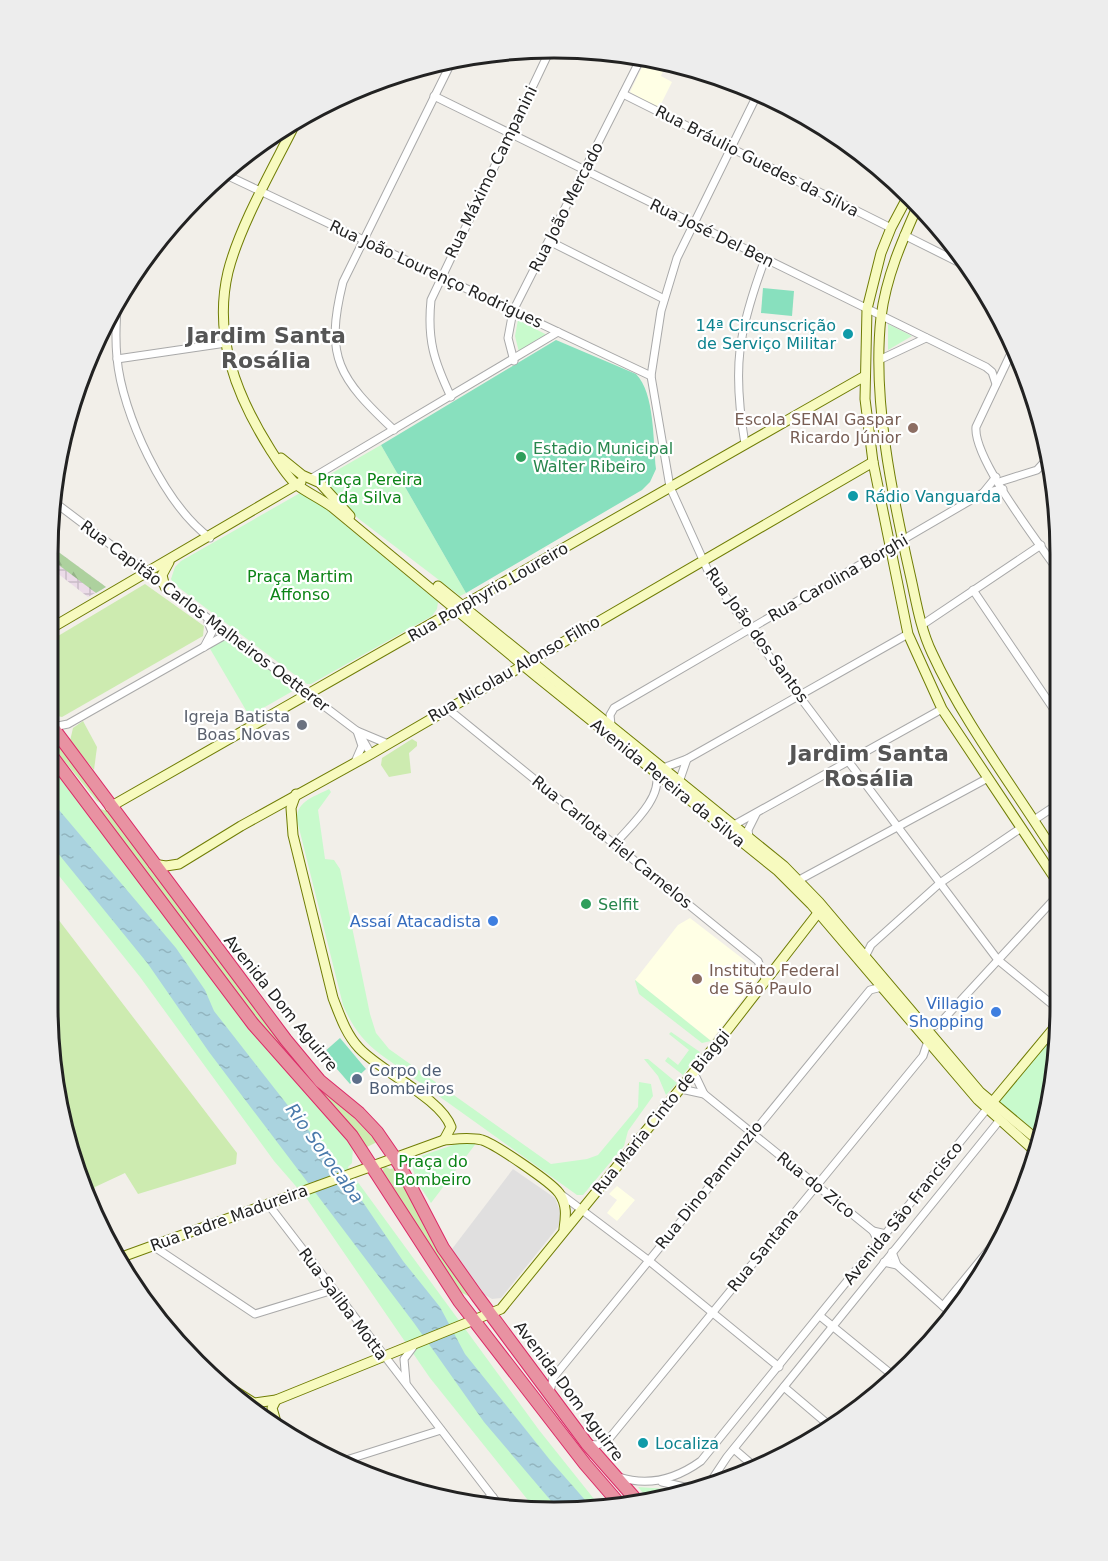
<svg xmlns="http://www.w3.org/2000/svg" width="1108" height="1561" viewBox="0 0 1108 1561" font-family="'DejaVu Sans',sans-serif">
<defs>
<pattern id="industrial-grid" width="8" height="8" patternUnits="userSpaceOnUse" patternTransform="scale(1.5)"><rect width="8" height="8" fill="#ebdbe8"/><path d="M0 4h8M4 0v8" fill="none" stroke="#c9bcc7"/></pattern>
<pattern id="forest-firs" width="22" height="20" patternUnits="userSpaceOnUse" patternTransform="scale(1.5)"><rect width="22" height="20" fill="#add19e"/><path d="M5 1l3.5 6h-7zM16 11l3.5 6h-7z" fill="#95b388"/></pattern>
<pattern id="water-ripples" width="26" height="14" patternUnits="userSpaceOnUse" patternTransform="scale(1.5)"><rect width="26" height="14" fill="#aad3df"/><path d="M2 4q2-2 4 0t4 0M15 11q2-2 4 0t4 0" fill="none" stroke="#92b5bf"/></pattern>
</defs>
<rect width="100%" height="100%" fill="#f2efe9"/>
<!-- residential -->
<path fill="#e0dfdf" d="M513 1169 555 1198 562 1217 558 1227 501 1298 492 1299 485 1295 452 1249Z"/>
<!-- industrial -->
<path fill="url(#industrial-grid)" d="M49 545 106 587 88 597 48 566Z"/>
<!-- education -->
<g fill="#ffffe5">
<path d="M646 59 667 62 661 76 672 82 659 108 630 92Z"/>
<path d="M690 918 756 969 758 975 757 980 711 1041 635 980 678 925Z"/>
<path d="M617 1186 635 1200 617 1221 607 1213 617 1200 609 1194Z"/>
</g>
<!-- grass -->
<g fill="#cdebb0">
<path d="M145 584 204 626 203 636 62 717 53 715 48 708V642Z"/>
<path d="M83 721 97 747 94 770 70 741 73 728Z"/>
<path d="M48 728 105 805 97 801 48 741Z"/>
<path d="M412 739 417 742V746L409 753 411 773 389 777 381 765 382 758Z"/>
<path d="M101 809 109 812 278 1038 377 1142 367 1147 251 1015 99 810Z"/>
<path d="M48 906 237 1153 236 1164 138 1194 125 1173 95 1187V1196L70 1125 63 1123 48 1007Z"/>
<path d="M384 1166 390 1169 395 1168 427 1232 470 1297 455 1289 382 1174Z"/>
</g>
<!-- forest -->
<path fill="url(#forest-firs)" d="M49 545 106 587 96 593 48 557Z"/>
<!-- park -->
<g fill="#c8facc">
<path d="M518 320 549 336 519 352 515 336Z"/>
<path d="M888 324 912 336 888 350Z"/>
<path d="M381 445 466 593 460 596 359 519 325 487 327 476Z"/>
<path d="M300 493 310 496 438 602 437 609 432 616 311 684H307L174 584 171 579 175 567 181 561Z"/>
<path d="M227 637 298 688 251 715 247 712 209 647Z"/>
<path d="M48 758 353 1146 352 1163 348 1167 353 1181H357L539 1430 602 1509H535L430 1378 307 1199 274 1161 140 977 48 862Z"/>
<path d="M329 789 331 792 318 810 325 859 334 860 340 869 370 1014 376 1033 389 1049 551 1164 587 1159 598 1155 638 1107 639 1082 651 1084 653 1096 628 1131 624 1146 583 1195H577L380 1054C362 1040 352 1026 343 1005L297 820C296 801 314 797 329 789Z"/>
<path d="M635 981V980L711 1041 702 1043 639 994Z"/>
<path d="M1059 1029V1040L1043 1137 999 1102Z"/>
<path d="M671 1032 700 1052 683 1075 665 1061 668 1057 678 1065 689 1050 669 1034Z"/>
<path d="M644 1059H648L677 1083 666 1095 658 1076Z"/>
<path d="M465 1141 477 1142 431 1203 419 1185 409 1160Z"/>
<path d="M638 1487 681 1490 649 1500Z"/>
</g>
<!-- pitch -->
<g fill="#88e0be">
<path d="M763 288 794 291 792 316 761 313Z"/>
<path d="M556 340 636 374C655 393 653 442 656 469L650 482 642 490 466 593 381 445Z"/>
<path d="M340 1038 366 1069 350 1084 323 1053Z"/>
</g>
<!-- water -->
<path fill="url(#water-ripples)" d="M48 797 176 948 205 990 214 1011 293 1112 337 1164 403 1261 440 1307 465 1354 550 1460 593 1509H558L484 1422 414 1323 209 1052 148 964 48 841Z"/>
<g fill="none" stroke-linecap="round" stroke-linejoin="round">
<!-- street casing -->
<g stroke="#a9a9a9" stroke-width="9">
<g id="street">
<path d="M758 93 677 258 661 311 651 376 670 487 709 573 751 632 998 960 1059 1010"/>
<path d="M623 94 891 228"/>
<path d="M434 96 986 367 992 372 996 384"/>
<path d="M222 173 651 376"/>
<path d="M904 235 964 265"/>
<path d="M549 241 664 299"/>
<path d="M118 298C116 318 115 338 117 358 122 414 164 504 210 538"/>
<path d="M1013 349 976 427C973 458 1036 539 1056 568"/>
<path d="M117 359 226 343"/>
<path d="M879 360 926 338"/>
<path d="M514 361 508 338 513 311 641 58"/>
<path d="M451 397C434 361 427 340 431 300L550 50"/>
<path d="M394 430C339 378 324 358 343 282L452 61"/>
<path d="M745 444C732 367 738 332 765 259"/>
<path d="M312 478 558 332"/>
<path d="M999 482 1037 470 1047 459"/>
<path d="M983 493 996 477"/>
<path d="M53 501 357 731 388 744"/>
<path d="M973 590 1057 714"/>
<path d="M922 625 1041 545"/>
<path d="M204 647 212 632 208 622"/>
<path d="M448 709 758 961 766 981"/>
<path d="M51 723 58 726 68 724 227 634"/>
<path d="M611 725 610 715 614 708 983 493 1003 489"/>
<path d="M360 735 371 754"/>
<path d="M355 762 362 746 357 731"/>
<path d="M663 768 687 759 908 634"/>
<path d="M679 782 687 759"/>
<path d="M1034 820 1058 804"/>
<path d="M734 825 942 709"/>
<path d="M749 837 748 830 756 814"/>
<path d="M615 844C629 827 663 798 656 774"/>
<path d="M799 880 988 778"/>
<path d="M865 957 871 945 940 883 1021 828"/>
<path d="M928 1028 940 1023 1058 895"/>
<path d="M694 1073 704 1094 873 1231"/>
<path d="M681 1089 704 1094"/>
<path d="M562 1195 648 1260 779 1367"/>
<path d="M268 1204 502 1509"/>
<path d="M879 1243 873 1231 886 1234"/>
<path d="M153 1246 255 1314 333 1290"/>
<path d="M884 1262 897 1265 892 1252"/>
<path d="M897 1265 954 1316"/>
<path d="M943 1306 1010 1224"/>
<path d="M820 1316 896 1378"/>
<path d="M406 1382 404 1359 413 1347"/>
<path d="M784 1387 830 1426"/>
<path d="M550 1392 553 1378 870 990 882 987"/>
<path d="M587 1444 597 1445 608 1440 923 1056 928 1041"/>
<path d="M734 1449 756 1468"/>
<path d="M340 1462 441 1430"/>
<path d="M619 1477C649 1487 676 1479 701 1461L986 1110"/>
<path d="M711 1481 727 1457 999 1121"/>
<path d="M662 1482 689 1488"/>
<path d="M471 1504 493 1497"/>
</g>
</g>
<!-- secondary casing -->
<g stroke="#707d05" stroke-width="11">
<g id="secondary">
<path d="M298 118C276 163 240 224 228 272 213 336 236 395 270 449 277 460 287 477 297 485 308 493 321 499 332 507L536 676 778 871 811 904 978 1100 1037 1153"/>
<path d="M908 196 891 228 881 253 867 309 865 399 873 462 908 634 942 709 1058 883"/>
<path d="M918 205C902 241 886 277 881 317 872 399 892 494 910 574 916 600 920 628 932 653 965 725 1016 790 1058 858"/>
<path d="M281 458 302 475 320 483 350 516"/>
<path d="M438 586 784 866 819 902 980 1092 1041 1143"/>
<path d="M165 587 162 575 169 562"/>
<path d="M48 630 301 482"/>
<path d="M296 794 291 808 293 835 333 998C340 1016 346 1034 359 1048 381 1072 441 1098 451 1127L444 1140"/>
<path d="M110 807 865 376"/>
<path d="M153 864 166 866 179 864 241 826 371 754 873 462"/>
<path d="M990 1105 1059 1022"/>
<path d="M119 1258 444 1140C457 1139 469 1137 482 1140 495 1144 551 1182 559 1193 567 1204 566 1216 564 1229"/>
<path d="M211 1376 254 1403 276 1400 501 1309 715 1046 818 913V908"/>
<path d="M276 1422 272 1408 276 1400"/>
</g>
</g>
<!-- highway casing -->
<g stroke="#dc2a67" stroke-width="14">
<g id="highway">
<path d="M48 721 286 1040 320 1081 359 1113 377 1132 399 1164 443 1248 477 1296 587 1444 639 1503"/>
<path d="M48 751 253 1024 352 1136 459 1301 585 1464 623 1508"/>
</g>
</g>
<!-- street -->
<use href="#street" stroke="#fff" stroke-width="7"/>
<!-- secondary -->
<use href="#secondary" stroke="#f7fabf" stroke-width="9"/>
<!-- highway -->
<use href="#highway" stroke="#e892a2" stroke-width="12"/>
</g>
<!-- markers -->
<g fill="#0f9aa8" stroke="#fff" stroke-width="2">
<circle cx="848" cy="334" r="6"/>
<circle cx="853" cy="496" r="6"/>
<circle cx="643" cy="1443" r="6"/>
</g>
<g fill="#8d6e63" stroke="#fff" stroke-width="2">
<circle cx="913" cy="428" r="6"/>
<circle cx="697" cy="979" r="6"/>
</g>
<g fill="#2e9e5b" stroke="#fff" stroke-width="2">
<circle cx="521" cy="457" r="6"/>
<circle cx="586" cy="904" r="6"/>
</g>
<circle fill="#6b7280" stroke="#fff" stroke-width="2" cx="302" cy="725" r="6"/>
<g fill="#3f7fe0" stroke="#fff" stroke-width="2">
<circle cx="493" cy="921" r="6"/>
<circle cx="996" cy="1012" r="6"/>
</g>
<circle fill="#5c6f8a" stroke="#fff" stroke-width="2" cx="357" cy="1079" r="6"/>
<g text-anchor="middle" dominant-baseline="central" stroke-width="4.5" stroke-linejoin="round" paint-order="stroke">
<!-- street labels -->
<g font-size="16" fill="#222" stroke="#fff">
<text transform="translate(757 161) rotate(27)">Rua Bráulio Guedes da Silva</text>
<text transform="translate(491 172) rotate(-64)">Rua Máximo Campanini</text>
<text transform="translate(566 207) rotate(-63)">Rua João Mercado</text>
<text transform="translate(712 233) rotate(26)">Rua José Del Ben</text>
<text transform="translate(436 274) rotate(25)">Rua João Lourenço Rodrigues</text>
<text transform="translate(838 578) rotate(-30)">Rua Carolina Borghi</text>
<text transform="translate(488 592) rotate(-30)">Rua Porphyrio Loureiro</text>
<text transform="translate(205 616) rotate(37)">Rua Capitão Carlos Malheiros Oetterer</text>
<text transform="translate(757 635) rotate(54)">Rua João dos Santos</text>
<text transform="translate(514 669) rotate(-30)">Rua Nicolau Alonso Filho</text>
<text transform="translate(668 783) rotate(39)">Avenida Pereira da Silva</text>
<text transform="translate(612 842) rotate(39)">Rua Carlota Fiel Carnelos</text>
<text transform="translate(281 1003) rotate(51)">Avenida Dom Aguirre</text>
<text transform="translate(661 1112) rotate(-51)">Rua Maria Cinto de Biaggi</text>
<text transform="translate(709 1185) rotate(-51)">Rua Dino Pannunzio</text>
<text transform="translate(816 1185) rotate(39)">Rua do Zico</text>
<text transform="translate(903 1213) rotate(-51)">Avenida São Francisco</text>
<text transform="translate(229 1218) rotate(-20)">Rua Padre Madureira</text>
<text transform="translate(763 1250) rotate(-51)">Rua Santana</text>
<text transform="translate(343 1304) rotate(53)">Rua Saliba Motta</text>
<text transform="translate(569 1391) rotate(53)">Avenida Dom Aguirre</text>
</g>
<!-- culture labels -->
<g font-size="16" fill="#0d838f" stroke="#fff" text-anchor="start">
<text x="836" y="325" text-anchor="end">14ª Circunscrição<tspan x="836" dy="18">de Serviço Militar</tspan></text>
<text x="865" y="496">Rádio Vanguarda</text>
<text x="655" y="1443">Localiza</text>
</g>
<!-- education labels -->
<g font-size="16" fill="#785e54" stroke="#fff" text-anchor="end">
<text x="901" y="419">Escola SENAI Gaspar<tspan x="901" dy="18">Ricardo Júnior</tspan></text>
<text x="709" y="970" text-anchor="start">Instituto Federal<tspan x="709" dy="18">de São Paulo</tspan></text>
</g>
<!-- leisure labels -->
<g font-size="16" fill="#27864d" stroke="#fff" text-anchor="start">
<text x="533" y="448">Estadio Municipal<tspan x="533" dy="18">Walter Ribeiro</tspan></text>
<text x="598" y="904">Selfit</text>
</g>
<!-- park labels -->
<g font-size="16" fill="#0c8416" stroke="#fff">
<text x="370" y="479">Praça Pereira<tspan x="370" dy="18">da Silva</tspan></text>
<text x="300" y="576">Praça Martim<tspan x="300" dy="18">Affonso</tspan></text>
<text x="433" y="1161">Praça do<tspan x="433" dy="18">Bombeiro</tspan></text>
</g>
<!-- worship labels -->
<g font-size="16" fill="#5b616d" stroke="#fff" text-anchor="end">
<text x="290" y="716">Igreja Batista<tspan x="290" dy="18">Boas Novas</tspan></text>
</g>
<!-- shop labels -->
<g font-size="16" fill="#366cbe" stroke="#fff" text-anchor="end">
<text x="481" y="921">Assaí Atacadista</text>
<text x="984" y="1003">Villagio<tspan x="984" dy="18">Shopping</tspan></text>
</g>
<!-- service labels -->
<g font-size="16" fill="#4e5e75" stroke="#fff" text-anchor="start">
<text x="369" y="1070">Corpo de<tspan x="369" dy="18">Bombeiros</tspan></text>
</g>
<!-- water labels -->
<g font-size="18" font-style="italic" fill="#4a7aab" stroke="#fff">
<text transform="translate(325 1153) rotate(54)">Rio Sorocaba</text>
</g>
<!-- district labels -->
<g font-size="22" font-weight="bold" fill="#555" stroke="#fff">
<text x="266" y="335">Jardim Santa<tspan x="266" dy="25">Rosália</tspan></text>
<text x="869" y="753">Jardim Santa<tspan x="869" dy="25">Rosália</tspan></text>
</g>
</g>
<!-- crop -->
<path d="M0 0H1108V1561H0ZM554 58H554A496 496 0 0 1 1050 554V1006A496 496 0 0 1 554 1502H554A496 496 0 0 1 58 1006V554A496 496 0 0 1 554 58Z" fill="#ededed" fill-rule="evenodd"/>
<path fill="none" stroke="#222" stroke-width="3" d="M554 58H554A496 496 0 0 1 1050 554V1006A496 496 0 0 1 554 1502H554A496 496 0 0 1 58 1006V554A496 496 0 0 1 554 58Z"/>
</svg>
